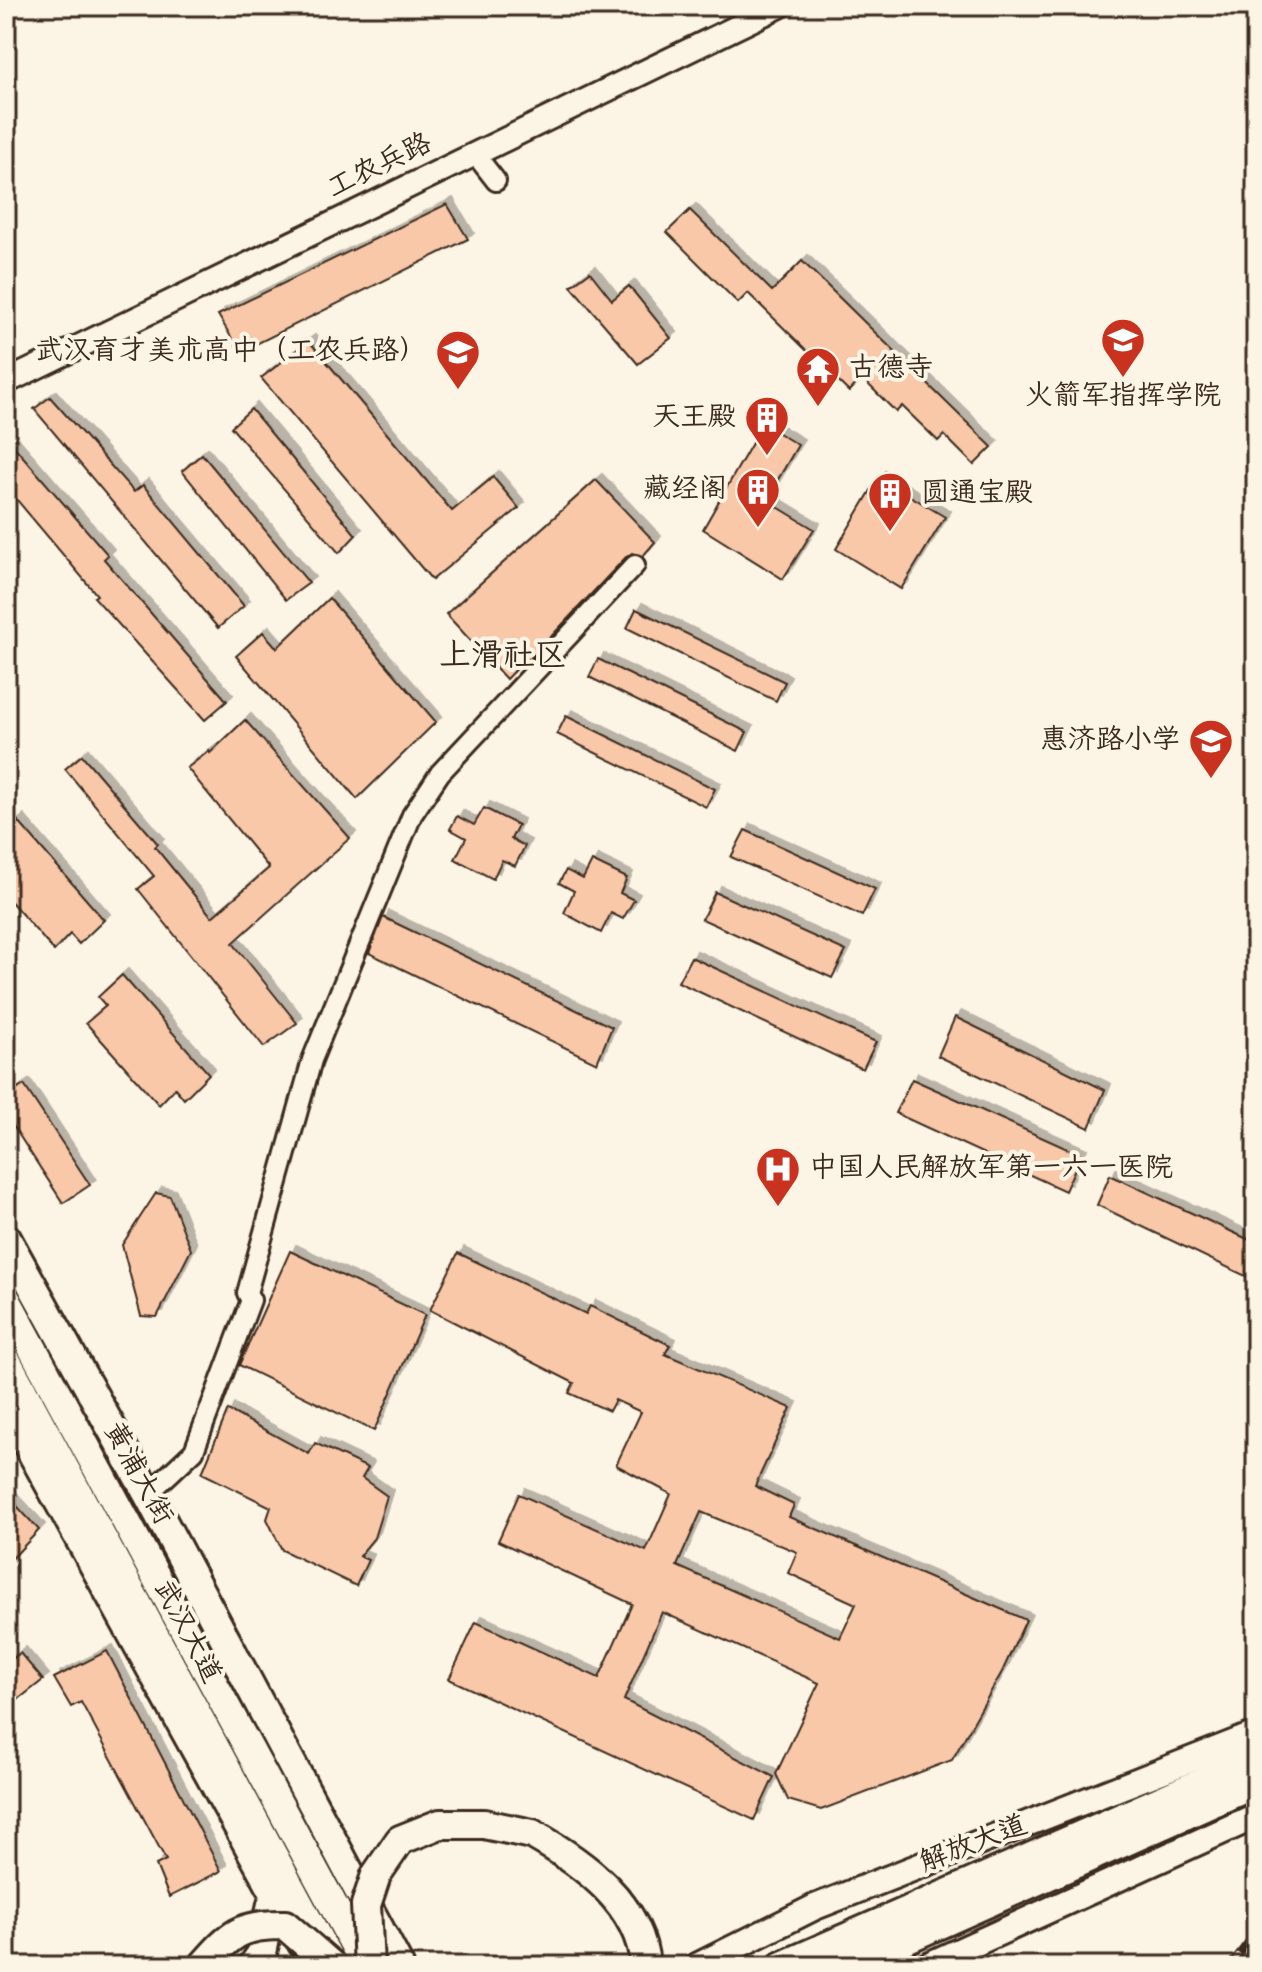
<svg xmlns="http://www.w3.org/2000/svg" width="1262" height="1972" viewBox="0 0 1262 1972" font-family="'Indie Flower','LXGW WenKai TC',sans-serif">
<defs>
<filter id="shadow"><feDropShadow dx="6" dy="-6" stdDeviation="0" flood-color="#0004"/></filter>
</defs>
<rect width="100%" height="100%" fill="#fcf5e5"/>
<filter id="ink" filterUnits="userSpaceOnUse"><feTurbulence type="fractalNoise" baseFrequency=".0125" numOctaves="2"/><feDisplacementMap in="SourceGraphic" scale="16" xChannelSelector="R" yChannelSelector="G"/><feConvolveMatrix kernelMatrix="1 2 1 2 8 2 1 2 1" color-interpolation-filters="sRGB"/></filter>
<g filter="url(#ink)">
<!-- building -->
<g fill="#f9c8a9" stroke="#3b2a1e" stroke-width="2" fill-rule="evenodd" filter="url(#shadow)">
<path d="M447 204 468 239 240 352 218 315Z"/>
<path d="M690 210 772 291 802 261 992 447 974 465 944 435 938 441 902 406 896 412 862 378 849 392 748 293 738 303 667 232Z"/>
<path d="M590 272 612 300 629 286 671 338 638 364 571 286Z"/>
<path d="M309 341 452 511 493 477 519 508 432 580 261 378Z"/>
<path d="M50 397 134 492 143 485 244 606 218 628 34 409Z"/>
<path d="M251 409 356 535 339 553 231 427Z"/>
<path d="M763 424 798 445 766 500 814 529 783 579 703 529Z"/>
<path d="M6 437 108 555 104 559 227 701 205 720 94 597 97 595 6 487Z"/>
<path d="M202 454 309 583 286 600 182 471Z"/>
<path d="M879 477 945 517 901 589 836 549Z"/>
<path d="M596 480 655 542 643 556 632 553 626 557 528 661 526 658 506 679 446 614Z"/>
<path d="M329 598 436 722 357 799 236 656 263 632 277 648Z"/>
<path d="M636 609 785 682 776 701 627 628Z"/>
<path d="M598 659 747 732 738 751 589 677Z"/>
<path d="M566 716 715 789 706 807 557 734Z"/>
<path d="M245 720 350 838 233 943 297 1023 264 1047 138 889 154 876 65 769 82 755 158 844 155 847 212 917 269 868 187 768 209 751 210 753Z"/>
<path d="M484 808 518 825 511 839 525 846 515 866 502 860 493 879 455 859 466 838 450 829 457 816 474 825Z"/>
<path d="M18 821 104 920 79 944 70 934 54 951 6 896V831Z"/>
<path d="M745 830 875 889 862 916 731 857Z"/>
<path d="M592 861 627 878 620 893 634 900 623 919 611 913 601 933 564 913 574 891 559 883 566 870 583 879Z"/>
<path d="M715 892 846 951 832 978 702 919Z"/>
<path d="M383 917 612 1027 597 1063 369 953Z"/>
<path d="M691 957 876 1042 863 1069 678 982Z"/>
<path d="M122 975 209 1074 184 1099 175 1088 159 1105 86 1023 106 1006 98 997Z"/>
<path d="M955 1017 1105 1090 1089 1128 938 1056Z"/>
<path d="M912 1079 1081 1155 1065 1191 895 1113Z"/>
<path d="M24 1085 90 1185 63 1203 6 1115V1097Z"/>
<path d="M1110 1175 1256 1243V1281L1097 1205Z"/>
<path d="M156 1193 170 1196 191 1250 157 1317 141 1316 122 1245Z"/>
<path d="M290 1251 425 1315 374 1431 239 1365Z"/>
<path d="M458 1253 586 1314 590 1306 670 1345 665 1354 791 1408 755 1486 794 1505 789 1517 1026 1620 1002 1672 952 1760 821 1810 788 1800 776 1774 819 1683 662 1612 624 1700 774 1777 754 1820 449 1679 476 1622 599 1678 632 1604 498 1541 519 1494 646 1551 671 1494 616 1465 641 1412 615 1400 609 1411 569 1393 574 1383 430 1310ZM701 1512 797 1552 788 1573 856 1604 840 1638 677 1566Z"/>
<path d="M228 1410 309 1454 315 1443 368 1468 362 1478 387 1496 374 1538 359 1556 368 1560 356 1586 282 1550 267 1519 271 1507 202 1473Z"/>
<path d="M6 1494 39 1530 6 1565Z"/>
<path d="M107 1651 221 1871 169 1897 156 1865 166 1860 81 1702 71 1707 54 1678Z"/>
<path d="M20 1653 43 1680 6 1709V1664Z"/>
</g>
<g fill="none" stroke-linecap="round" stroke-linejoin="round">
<!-- minor casing -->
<g stroke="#3b2a1e" stroke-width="24">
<g id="minor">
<path d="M475 154 496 181"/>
<path d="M148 1494 194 1451 251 1300 247 1293 312 1060 412 815 440 773 635 565"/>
</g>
</g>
<!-- tertiary casing -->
<g stroke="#3b2a1e" stroke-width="28">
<path id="tertiary" d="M6 382 780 6"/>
</g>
<!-- secondary casing -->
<g stroke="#3b2a1e" stroke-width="30">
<g id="secondary">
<path d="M697 1966 815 1907 1256 1734"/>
<path d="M926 1966 1256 1816"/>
</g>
</g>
<!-- primary casing -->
<g stroke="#3b2a1e" stroke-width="34">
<g id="primary">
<path d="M6 1238 148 1494 399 1966"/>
<path d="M6 1405 303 1944"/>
<path d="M253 1966 262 1953 272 1904"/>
<path d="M782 1966 1256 1759"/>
<path d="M845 1966 1256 1783"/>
</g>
</g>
<!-- trunk casing -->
<g stroke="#3b2a1e" stroke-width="34">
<g id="trunk">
<path d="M6 1299 366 1966"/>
<path d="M6 1360 332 1965"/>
<path d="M532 1834C582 1862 641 1904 645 1966"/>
<path d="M849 1966 856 1961"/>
</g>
</g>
<!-- minor -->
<use href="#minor" stroke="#fcf5e5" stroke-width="18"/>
<!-- tertiary -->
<use href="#tertiary" stroke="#fcf5e5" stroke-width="22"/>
<!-- secondary -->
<use href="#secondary" stroke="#fcf5e5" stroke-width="24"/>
<!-- primary -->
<use href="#primary" stroke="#fcf5e5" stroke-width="28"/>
<!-- trunk -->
<use href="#trunk" stroke="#fcf5e5" stroke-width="28"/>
<!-- rail casing -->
<g stroke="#3b2a1e" stroke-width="8">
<g id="rail">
<path d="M1230 1966 1256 1932"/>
<path d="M1246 1966 1256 1953"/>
</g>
</g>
<!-- rail -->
<use href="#rail" stroke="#fcf5e5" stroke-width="5" stroke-dasharray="15" stroke-linecap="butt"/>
<!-- trunk-bridge casing -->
<g stroke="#3b2a1e" stroke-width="34" stroke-linecap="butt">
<g id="trunk-bridge">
<path d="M203 1966C231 1934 241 1924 285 1925L332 1966"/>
<path d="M369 1966 366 1905 376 1875 400 1840 440 1824H484L532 1834"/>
</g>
</g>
<!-- trunk-bridge -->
<use href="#trunk-bridge" stroke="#fcf5e5" stroke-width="28"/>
</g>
</g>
<!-- icons -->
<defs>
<g id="university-pin" transform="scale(2.3)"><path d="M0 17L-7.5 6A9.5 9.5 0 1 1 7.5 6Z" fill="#c8321e" stroke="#fcf5e5"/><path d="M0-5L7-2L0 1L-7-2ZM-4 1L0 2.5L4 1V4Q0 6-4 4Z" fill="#fff"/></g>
<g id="school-pin" transform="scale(2.3)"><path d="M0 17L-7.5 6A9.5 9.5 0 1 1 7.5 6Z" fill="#c8321e" stroke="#fcf5e5"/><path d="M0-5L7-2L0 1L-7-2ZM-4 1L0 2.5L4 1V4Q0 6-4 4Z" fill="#fff"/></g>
<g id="temple-pin" transform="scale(2.3)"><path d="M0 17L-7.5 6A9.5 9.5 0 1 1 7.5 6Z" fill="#c8321e" stroke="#fcf5e5"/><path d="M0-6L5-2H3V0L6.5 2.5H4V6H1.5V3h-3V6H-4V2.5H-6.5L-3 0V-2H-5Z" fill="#fff"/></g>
<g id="building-pin" transform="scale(2.3)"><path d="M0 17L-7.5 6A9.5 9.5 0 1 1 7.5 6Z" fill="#c8321e" stroke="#fcf5e5"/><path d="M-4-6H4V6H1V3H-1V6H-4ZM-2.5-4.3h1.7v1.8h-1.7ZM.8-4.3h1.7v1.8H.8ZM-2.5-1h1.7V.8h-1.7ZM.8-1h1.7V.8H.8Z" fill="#fff"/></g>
<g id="hospital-pin" transform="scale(2.3)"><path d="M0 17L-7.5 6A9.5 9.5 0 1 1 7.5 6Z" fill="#c8321e" stroke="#fcf5e5"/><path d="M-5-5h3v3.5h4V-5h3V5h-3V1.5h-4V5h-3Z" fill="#fff"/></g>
</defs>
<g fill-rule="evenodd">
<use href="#university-pin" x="1123" y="340"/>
<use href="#school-pin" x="458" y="352"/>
<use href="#temple-pin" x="818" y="369"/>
<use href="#building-pin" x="767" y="418"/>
<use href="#building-pin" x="758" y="490"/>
<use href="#building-pin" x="890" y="494"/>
<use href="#school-pin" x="1211" y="741"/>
<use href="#hospital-pin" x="778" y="1169"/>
</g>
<g text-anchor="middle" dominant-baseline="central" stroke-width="8" stroke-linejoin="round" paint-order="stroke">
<!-- street labels -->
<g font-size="28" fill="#3b2a1e" stroke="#fcf5e5">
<text transform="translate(380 167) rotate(-26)">工农兵路</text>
<text transform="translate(137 1474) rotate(61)">黄浦大街</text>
<text transform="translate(186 1632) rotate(62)">武汉大道</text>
<text transform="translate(974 1845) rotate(-21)">解放大道</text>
</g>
<!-- poi labels -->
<g font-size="28" fill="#3b2a1e" stroke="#fcf5e5" text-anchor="end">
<text x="427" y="352">武汉育才美术高中（工农兵路）</text>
<text x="849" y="369" text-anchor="start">古德寺</text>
<text x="1123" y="397" text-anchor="middle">火箭军指挥学院</text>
<text x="736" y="418">天王殿</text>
<text x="727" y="490">藏经阁</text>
<text x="921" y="494" text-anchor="start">圆通宝殿</text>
<text x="1180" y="741">惠济路小学</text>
<text x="809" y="1169" text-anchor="start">中国人民解放军第一六一医院</text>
</g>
<!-- quarter labels -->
<g font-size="32" fill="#3b2a1e" stroke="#fcf5e5">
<text x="503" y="657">上滑社区</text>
</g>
</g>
<!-- margin -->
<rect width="1262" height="1972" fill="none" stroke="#fcf5e5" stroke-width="32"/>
<rect x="16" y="16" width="1230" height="1940" fill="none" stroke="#3b2a1e" stroke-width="3" filter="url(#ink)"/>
</svg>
